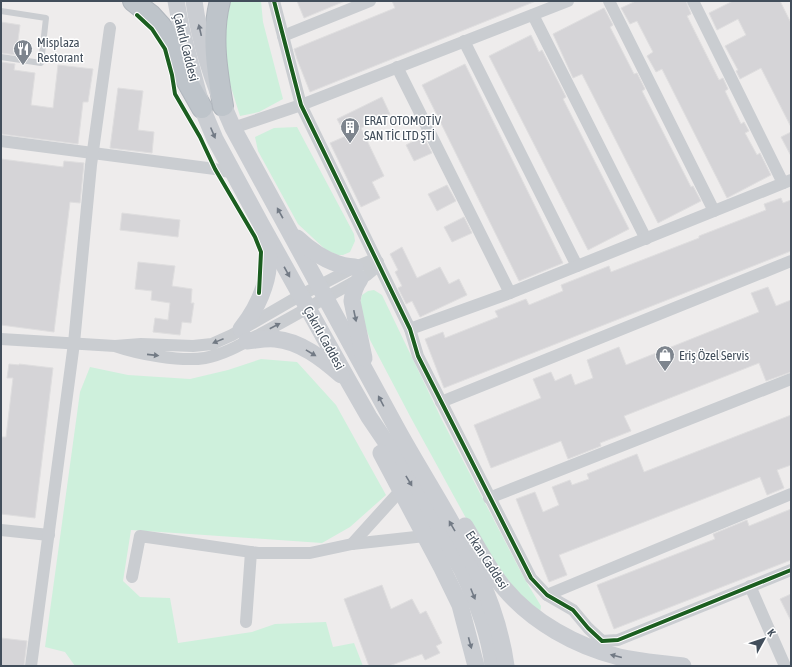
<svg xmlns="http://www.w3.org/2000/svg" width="792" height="667" viewBox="0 0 792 667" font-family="'Asap Condensed',sans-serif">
<rect width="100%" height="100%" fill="#eeecec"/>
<!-- green -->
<g fill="#cef0dc">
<path d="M228 1H261L263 22 283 99 259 112 240 116 225 68 223 27Z"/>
<path d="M297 127 354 234 355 241 350 252 343 255H338L326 250 298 224 258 151 255 137 274 128Z"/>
<path d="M374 290 382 295 442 420 524 578 541 606 540 613 515 589 478 540 411 418 370 340 359 307 362 295 368 291Z"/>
<path d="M261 359 297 362 336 405 386 495 350 527 322 543 131 530 123 581 140 597 170 598 178 643 252 632 275 624 326 622 333 647 354 643 363 666H75L65 652 45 647 80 392 90 367 128 375 190 379 228 370Z"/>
</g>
<!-- building -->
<g fill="#d5d4d7" stroke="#dfdedf">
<path d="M297 1H345L304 18Z"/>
<path d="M392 1H536L310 92 297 59 294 49 395 8Z"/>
<path d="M636 1H686L691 14 687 16 719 80 723 78 728 89 725 91 741 124 744 122 749 131 745 133 757 155 760 153 771 175 727 198 662 69 656 72 647 56 653 52 637 21 630 24 621 8Z"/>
<path d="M733 1H780L791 23V127L761 68 740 79 736 71 738 70 725 46 746 35 738 19 717 30 709 13Z"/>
<path d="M604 8 613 25 610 27 634 74 637 73 645 89 642 91 691 187 693 186 701 201 658 223 582 74 573 78 553 34Z"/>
<path d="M1 22 20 25 16 55 1 53Z"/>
<path d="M531 35 539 52 542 50 566 97 563 99 629 229 588 250 489 56Z"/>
<path d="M1 62 15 64 14 70 35 73 31 105 53 108 58 65 93 69 88 102H83L78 144 1 134Z"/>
<path d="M465 64 563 263 519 281 422 85Z"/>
<path d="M118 88 143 91 138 130 154 132 152 153 110 148Z"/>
<path d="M382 97 390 114 361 128 384 176 372 182 380 198 361 207 330 143 346 136 337 119Z"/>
<path d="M791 132V156L781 137Z"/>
<path d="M423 136 432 153 414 161 406 145Z"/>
<path d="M1 159 63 167 64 161 84 163 80 203 70 202 54 332 1 325Z"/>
<path d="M447 185 456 201 437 211 428 194Z"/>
<path d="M781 198 783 203 791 200V251L444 388 425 339 443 332 445 338 498 317 495 311 526 299 529 305 563 291 561 285 609 266 611 272 699 238V236L766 210 764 204Z"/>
<path d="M122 213 180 220 178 237 120 230Z"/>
<path d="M464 217 472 233 452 242 444 227Z"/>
<path d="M402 247 417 278 440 267 449 284 459 279 467 295 420 317 412 301 406 304 398 288 402 286 395 272 398 270 390 254Z"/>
<path d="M138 262 175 266 172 286 192 289 191 303H194L191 323 182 322 180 335 153 332 155 318 168 320 170 303 151 300 152 291 135 289Z"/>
<path d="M768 287 776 306 791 300V372L766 381 759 363 624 416 631 431 600 443 601 446 568 459 561 441 491 468 474 425 541 398 533 379 551 372 555 381 571 374 575 385 593 378 587 360 619 347 626 365 759 312 751 293Z"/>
<path d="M9 364 19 365V364L53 368 35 518 1 514V437H6L13 378H7Z"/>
<path d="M791 415V465L777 470 784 488 767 495 760 477 559 555 567 575 549 582 516 499 535 492 543 512 559 505 552 487 570 480 572 485 589 479 587 474 637 454 644 472Z"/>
<path d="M791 509V560L614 629 597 585 715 539 713 534 747 520 749 526Z"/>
<path d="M382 585 391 609 412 599 420 614 426 611 442 643 436 646 440 653 425 660 422 654 389 666H369L344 599Z"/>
<path d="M791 594V621L780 599Z"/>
<path d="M1 638 27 641 24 666H1Z"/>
</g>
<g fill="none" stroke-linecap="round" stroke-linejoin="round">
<!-- trunk casing -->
<g stroke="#b0b6bd" stroke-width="22">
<g id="trunk">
<path d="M133 1 151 15 161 26 170 39 185 78 202 108"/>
<path d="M220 1C211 35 217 71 223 106"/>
</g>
</g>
<!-- service -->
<path stroke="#cacdd1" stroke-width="6" d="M1 11 46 18 41 63 1 57"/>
<!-- minor -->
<g stroke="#cacdd1" stroke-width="12">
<path d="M274 1 301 105 410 329 418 356 531 578 547 595 573 610 588 628 602 641 618 640 791 570"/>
<path d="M609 1 714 211"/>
<path d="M693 1 783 183"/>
<path d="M533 15 646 239"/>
<path d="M283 36 370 1"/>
<path d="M464 41 577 266"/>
<path d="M397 67 510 293"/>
<path d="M233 128 301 105 568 1"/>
<path d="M1 141 215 169 233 173"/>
<path d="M410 329 510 293 791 180"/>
<path d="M1 339 115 346 141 344 193 346 212 344 232 335 301 295 355 267 370 261 378 262 373 270 367 275C333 293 300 313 266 331 247 341 227 354 205 358 181 362 138 354 115 346"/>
<path d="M441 402 791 261"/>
<path d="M489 498 791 379"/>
<path d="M1 530 49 535"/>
<path d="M352 544 400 491"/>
<path d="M132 577 140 536 258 553H310L352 544 425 536"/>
<path d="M750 586 785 666"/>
<path d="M547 595 791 494"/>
<path d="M246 622 251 552"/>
<path d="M31 666 74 343 91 165 110 28"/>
</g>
<!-- secondary -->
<g stroke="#cacdd2" stroke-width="17">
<path d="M176 1 182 32 202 108 215 139 261 224 349 382 369 417 390 448 462 570C477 601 489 632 493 666"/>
<path d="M194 1C200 45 215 88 233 128 287 228 341 328 396 427 438 504 494 577 506 666"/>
<path d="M297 238C313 253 333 266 355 267"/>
<path d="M360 279C355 286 353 292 352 301L364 358"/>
<path d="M241 329C260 305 275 271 266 239"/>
<path d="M247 341C257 340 266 338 275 339 300 341 323 359 341 375"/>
<path d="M381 453 442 568 460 605 476 666"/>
<path d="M465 526C477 546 488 569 504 588 532 622 576 646 619 657 640 662 662 663 683 666"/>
</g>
<!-- trunk -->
<use href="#trunk" stroke="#bec4ca" stroke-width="20"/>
<!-- cycleway casing -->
<g stroke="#fff" stroke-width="6">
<g id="cycleway">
<path d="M274 1 301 105 410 329 418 356 531 578 547 595 573 610 588 628 602 641 618 640 791 570"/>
<path d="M137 15 152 29 165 49 172 75 175 94 200 137 215 169 255 237 261 252 259 293"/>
</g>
</g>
<!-- cycleway -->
<use href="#cycleway" stroke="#1b5e20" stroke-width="4"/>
</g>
<!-- one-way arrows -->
<defs><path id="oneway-solid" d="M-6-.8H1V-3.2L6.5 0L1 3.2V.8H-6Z"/></defs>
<g fill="#727a85">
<use href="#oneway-solid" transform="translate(200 30) rotate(-103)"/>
<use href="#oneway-solid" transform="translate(213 133) rotate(67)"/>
<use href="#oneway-solid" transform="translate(280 213) rotate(-119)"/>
<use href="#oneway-solid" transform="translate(287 272) rotate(61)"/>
<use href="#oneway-solid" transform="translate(355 316) rotate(78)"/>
<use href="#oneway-solid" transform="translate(311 353) rotate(31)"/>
<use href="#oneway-solid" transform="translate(381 401) rotate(-118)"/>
<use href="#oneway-solid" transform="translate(409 481) rotate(59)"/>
<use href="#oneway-solid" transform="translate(452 526) rotate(-120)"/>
<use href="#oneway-solid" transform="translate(473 594) rotate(68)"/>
<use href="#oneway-solid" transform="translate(470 643) rotate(75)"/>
<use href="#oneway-solid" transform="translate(616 656) rotate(-166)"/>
</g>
<g fill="#727a84">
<use href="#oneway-solid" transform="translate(275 326) rotate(-28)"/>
<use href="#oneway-solid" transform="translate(218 341) rotate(158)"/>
<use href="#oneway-solid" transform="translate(153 355) rotate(6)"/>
</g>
<!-- icons -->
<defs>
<g id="restaurant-pin" transform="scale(1)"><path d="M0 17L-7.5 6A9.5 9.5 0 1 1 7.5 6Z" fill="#7e858e" stroke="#fff"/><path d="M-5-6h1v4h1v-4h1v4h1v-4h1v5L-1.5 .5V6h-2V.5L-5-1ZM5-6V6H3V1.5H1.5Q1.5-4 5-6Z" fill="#fff"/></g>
<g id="building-pin" transform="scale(1)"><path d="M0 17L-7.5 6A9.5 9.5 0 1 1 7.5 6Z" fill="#7e858e" stroke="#fff"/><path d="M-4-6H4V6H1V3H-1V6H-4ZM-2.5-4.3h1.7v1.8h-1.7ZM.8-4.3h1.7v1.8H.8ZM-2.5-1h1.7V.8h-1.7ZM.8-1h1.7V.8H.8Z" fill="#fff"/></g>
<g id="shop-pin" transform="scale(1)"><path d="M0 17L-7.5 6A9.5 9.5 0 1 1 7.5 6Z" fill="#7e858e" stroke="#fff"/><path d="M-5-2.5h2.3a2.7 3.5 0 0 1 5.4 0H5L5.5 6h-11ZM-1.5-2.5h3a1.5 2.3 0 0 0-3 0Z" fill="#fff"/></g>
</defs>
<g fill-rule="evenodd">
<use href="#restaurant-pin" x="23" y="49"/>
<use href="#building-pin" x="350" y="127"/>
<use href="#shop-pin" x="665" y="355"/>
</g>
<g text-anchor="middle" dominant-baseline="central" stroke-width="3" stroke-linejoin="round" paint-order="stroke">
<!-- poi labels -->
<g font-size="13" fill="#424e5b" stroke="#fff" text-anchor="start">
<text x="37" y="42">Misplaza<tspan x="37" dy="15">Restorant</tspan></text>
<text x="364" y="120">ERAT OTOMOTİV<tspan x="364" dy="15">SAN TİC LTD ŞTİ</tspan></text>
<text x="679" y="355">Eriş Özel Servis</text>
</g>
<!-- street labels -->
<g font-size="13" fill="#424e5b" stroke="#fff">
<text transform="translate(186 47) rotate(76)">Çakırlı Caddesi</text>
<text transform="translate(324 338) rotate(61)">Çakırlı Caddesi</text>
<text transform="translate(487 560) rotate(57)">Erkan Caddesi</text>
</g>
</g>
<!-- border -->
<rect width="792" height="667" fill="none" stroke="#424e5b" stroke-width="4"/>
<!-- north arrow -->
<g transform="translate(764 639) rotate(50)" stroke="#ffffff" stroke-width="3" paint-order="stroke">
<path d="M0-3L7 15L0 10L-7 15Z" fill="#424e5b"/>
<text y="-6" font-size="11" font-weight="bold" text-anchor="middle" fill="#424e5b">K</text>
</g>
</svg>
